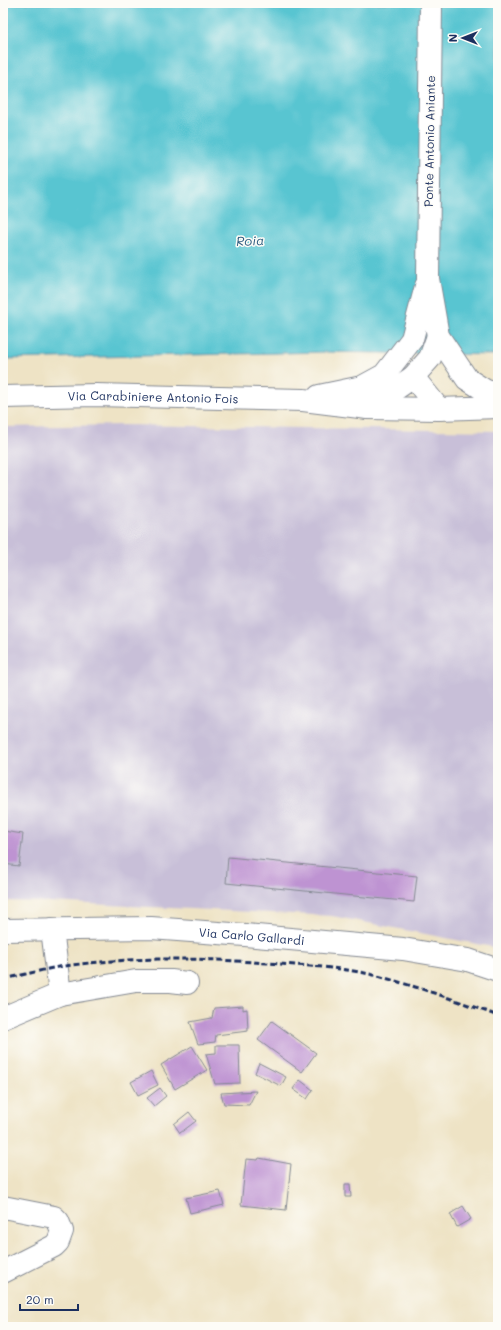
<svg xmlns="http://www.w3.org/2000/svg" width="501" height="1330" viewBox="0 0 501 1330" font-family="Mali,sans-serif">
<rect width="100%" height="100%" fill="#fdfcf7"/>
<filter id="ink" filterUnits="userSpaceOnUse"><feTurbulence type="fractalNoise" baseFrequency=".025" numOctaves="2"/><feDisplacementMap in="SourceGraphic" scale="8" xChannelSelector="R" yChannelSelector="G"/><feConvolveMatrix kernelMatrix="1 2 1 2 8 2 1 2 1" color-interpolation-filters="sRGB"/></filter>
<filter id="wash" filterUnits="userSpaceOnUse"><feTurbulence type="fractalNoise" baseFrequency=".012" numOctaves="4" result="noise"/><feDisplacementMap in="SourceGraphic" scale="16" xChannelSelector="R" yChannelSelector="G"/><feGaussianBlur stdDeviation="0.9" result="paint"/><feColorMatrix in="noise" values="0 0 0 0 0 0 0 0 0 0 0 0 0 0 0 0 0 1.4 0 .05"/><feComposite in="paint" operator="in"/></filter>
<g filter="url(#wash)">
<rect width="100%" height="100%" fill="#eee3c5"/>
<!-- industrial -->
<path fill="#c8bfd8" d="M123 425 498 431V948L332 916 49 902 3 901V427Z"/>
<!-- water -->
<path fill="#59c5d1" stroke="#3a7a98" d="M3 3H498V355L326 352 3 359Z"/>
<g id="blocks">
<!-- building -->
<g fill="#be93d2">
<path d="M3 831 23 834 19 866 3 864Z"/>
<path d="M228 857 417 876 414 902 226 883Z"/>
<path d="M243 1006V1010L247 1009 248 1031 216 1035 215 1042 198 1044 190 1022 212 1018 214 1008Z"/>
<path d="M272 1021 316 1053 302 1072 258 1040Z"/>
<path d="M216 1045H239L240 1083 215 1084 206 1054 216 1053Z"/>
<path d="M192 1046 207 1070 175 1089 161 1065Z"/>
<path d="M259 1063 286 1077 281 1086 255 1073Z"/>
<path d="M151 1071 158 1085 138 1095 131 1082Z"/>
<path d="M300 1080 313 1090 307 1099 293 1089Z"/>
<path d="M160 1088 166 1096 154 1106 147 1098Z"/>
<path d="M256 1091 249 1105 224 1104 221 1093Z"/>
<path d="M189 1112 196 1121 180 1133 174 1124Z"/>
<path d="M259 1158 291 1164 286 1210 241 1205 246 1159 258 1160Z"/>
<path d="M345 1184H350L351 1197H345Z"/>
<path d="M220 1191 224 1205 190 1213 186 1198Z"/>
<path d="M463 1206 471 1219 457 1227 450 1214Z"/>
</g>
</g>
</g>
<g filter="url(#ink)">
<use href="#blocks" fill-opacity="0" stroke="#848992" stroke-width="1"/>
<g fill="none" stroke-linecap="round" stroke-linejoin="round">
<!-- street casing -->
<g stroke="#848992" stroke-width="24">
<g id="street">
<path d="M431 3 428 279 438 336 467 379 486 391 498 394"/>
<path d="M413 377 439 409"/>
<path d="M319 396 362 387 384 375 412 339 426 286"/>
<path id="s1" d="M3 397 96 395 303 400 368 408 439 409 498 407"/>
<path d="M368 408 413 377 430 358 438 336"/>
<path d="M52 929 60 994"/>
<path id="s2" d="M3 930 151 928 245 935 403 949 468 960 498 970"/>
<path d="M3 1018 60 994 136 981H171L187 983"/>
<path d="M3 1207 54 1217 58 1221 62 1231 58 1242 54 1246 3 1272"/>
</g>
</g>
<!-- street -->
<use href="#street" stroke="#fff" stroke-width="22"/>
<!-- rail -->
<path stroke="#1b2f5e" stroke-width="3" stroke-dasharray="6 3" stroke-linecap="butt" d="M3 979C24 975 44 969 65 966 136 956 208 958 279 964 312 966 346 968 378 976 418 987 459 1001 498 1016"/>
</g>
</g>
<g text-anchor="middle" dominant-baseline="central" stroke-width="3" stroke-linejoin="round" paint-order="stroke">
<!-- street labels -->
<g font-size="12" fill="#1b2f5e" stroke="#fdfcf7">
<text transform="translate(429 141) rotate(-89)">Ponte Antonio Aniante</text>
<text stroke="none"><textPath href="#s1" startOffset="150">Via Carabiniere Antonio Fois</textPath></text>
<text stroke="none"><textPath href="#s2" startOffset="249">Via Carlo Gallardi</textPath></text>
</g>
<!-- water labels -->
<g font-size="13" font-style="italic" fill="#2e5c80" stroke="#fdfcf7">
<text transform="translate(250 240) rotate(-2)">Roia</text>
</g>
</g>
<!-- margin -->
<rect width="501" height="1330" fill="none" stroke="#fdfcf7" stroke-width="16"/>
<!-- north arrow -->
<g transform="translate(463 38) rotate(270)" stroke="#fdfcf7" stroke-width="3" paint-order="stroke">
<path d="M0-3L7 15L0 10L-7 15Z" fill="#1b2f5e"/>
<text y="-6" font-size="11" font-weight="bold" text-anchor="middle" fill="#1b2f5e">N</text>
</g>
<!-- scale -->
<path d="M20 1304v6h58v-6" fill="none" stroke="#1b2f5e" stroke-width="2"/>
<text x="26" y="1304" font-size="12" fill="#1b2f5e" stroke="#fdfcf7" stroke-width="3" paint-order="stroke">20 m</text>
</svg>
